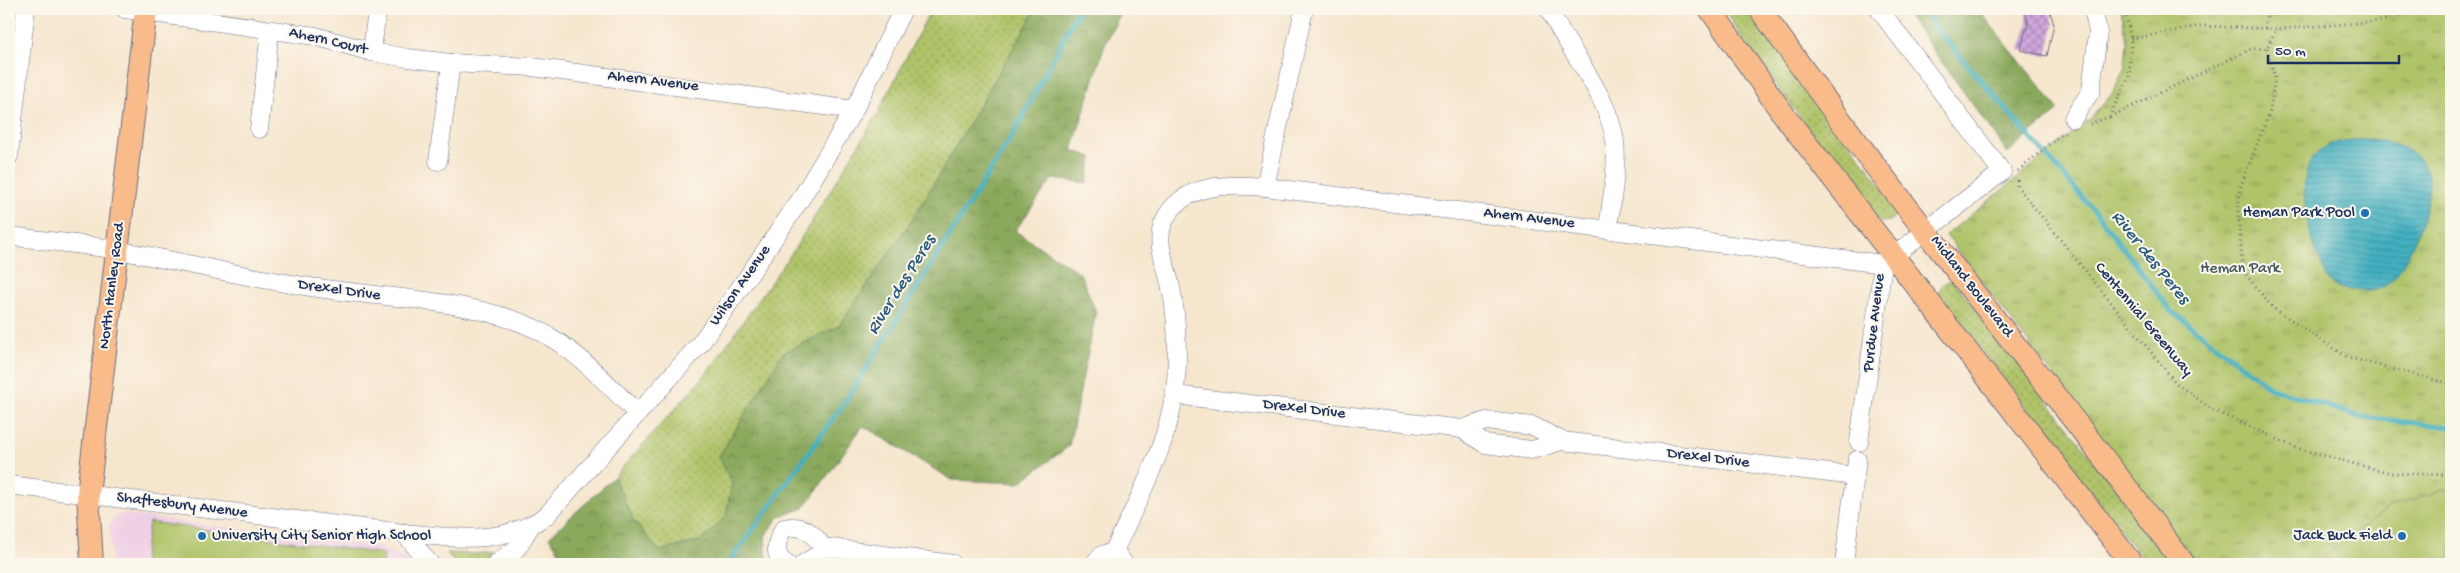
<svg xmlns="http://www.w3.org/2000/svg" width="2460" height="573" viewBox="0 0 2460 573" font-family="'Gochi Hand',sans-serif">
<defs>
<pattern id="grass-dots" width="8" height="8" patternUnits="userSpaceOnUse" patternTransform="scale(1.25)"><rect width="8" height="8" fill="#afc367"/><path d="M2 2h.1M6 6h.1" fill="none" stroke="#8e9f58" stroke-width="1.8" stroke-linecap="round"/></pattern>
<pattern id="forest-crowns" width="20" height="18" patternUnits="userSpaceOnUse" patternTransform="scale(1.25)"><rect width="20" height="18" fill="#8ba95c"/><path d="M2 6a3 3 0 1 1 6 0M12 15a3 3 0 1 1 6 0" fill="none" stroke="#718a4f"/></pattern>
<pattern id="park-tufts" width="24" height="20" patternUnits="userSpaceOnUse" patternTransform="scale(1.25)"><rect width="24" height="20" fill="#afc367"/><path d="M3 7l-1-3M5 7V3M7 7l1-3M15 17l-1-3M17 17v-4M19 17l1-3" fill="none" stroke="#8e9f58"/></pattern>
<pattern id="water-rules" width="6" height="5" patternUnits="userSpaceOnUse" patternTransform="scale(1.25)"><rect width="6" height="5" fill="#43b0c0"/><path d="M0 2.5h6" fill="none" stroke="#37909f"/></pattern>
<pattern id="building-cross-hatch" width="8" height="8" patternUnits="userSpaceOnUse" patternTransform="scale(1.25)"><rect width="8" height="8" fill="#d1a8de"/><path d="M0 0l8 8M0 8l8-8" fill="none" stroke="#a989b7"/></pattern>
</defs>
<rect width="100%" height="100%" fill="#fbf7ec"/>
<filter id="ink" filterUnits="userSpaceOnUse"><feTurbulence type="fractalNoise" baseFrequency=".02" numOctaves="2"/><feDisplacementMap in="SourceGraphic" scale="10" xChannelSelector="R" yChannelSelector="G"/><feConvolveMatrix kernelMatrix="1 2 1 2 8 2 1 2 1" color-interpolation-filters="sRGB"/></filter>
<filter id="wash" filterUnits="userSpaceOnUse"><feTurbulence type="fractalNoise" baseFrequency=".0096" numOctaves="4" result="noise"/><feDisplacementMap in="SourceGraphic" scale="20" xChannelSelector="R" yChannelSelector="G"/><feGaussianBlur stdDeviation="1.12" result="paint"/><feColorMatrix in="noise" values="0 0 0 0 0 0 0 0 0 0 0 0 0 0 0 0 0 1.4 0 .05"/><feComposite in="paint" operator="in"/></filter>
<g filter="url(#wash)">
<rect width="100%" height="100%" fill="#f6e6ce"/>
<!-- built -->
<path fill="#f0d0e5" d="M123 514 374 546 395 553 410 564H112L109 526 116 516Z"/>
<!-- grass -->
<g fill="url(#grass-dots)" stroke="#657962">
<path d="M931 9H1036L918 211 839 326 783 353 719 456 732 484 726 516 701 541 659 551 634 521 614 477 706 374 795 248 877 115Z"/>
<path d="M1723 9H1750L1899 209 1891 221 1881 222 1876 220 1751 51Z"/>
<path d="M1953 280 2175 564H2146L1938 294C1941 285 1944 282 1953 280Z"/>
<path d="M494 552 479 564H455L447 553 475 554Z"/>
</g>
<!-- forest -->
<g fill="url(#forest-crowns)" stroke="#536c5d">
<path d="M1036 9H1123L1105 44 1072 150 1092 157 1087 183 1052 179 1015 231 1080 273 1096 312 1069 446 1019 483 952 480 863 426 804 508 779 517 765 536 767 558 763 564H568L549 537 614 477 634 521 659 551 701 541 726 516 732 484 719 456 783 353 839 326 918 211Z"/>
<path d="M1903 9H1978L2059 110 2008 153Z"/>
</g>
<!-- park -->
<path fill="url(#park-tufts)" stroke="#657962" d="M2121 9H2451V564H2197L1946 235 2090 119 2112 94 2125 67 2127 42Z"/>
<!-- pitch -->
<g fill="#afc367" stroke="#657962">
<path d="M2445 489 2451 490V564H2315L2389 507Z"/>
<path d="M149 522 384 554 383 564H143Z"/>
</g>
<!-- water -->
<path fill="url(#water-rules)" stroke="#2f708f" d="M2372 139C2415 147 2438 163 2425 210 2420 232 2402 278 2381 288 2374 292 2362 291 2354 290 2347 290 2335 288 2330 282 2327 278 2325 272 2323 268 2310 241 2293 181 2315 155 2330 139 2352 140 2372 139Z"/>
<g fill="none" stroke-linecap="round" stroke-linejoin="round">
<!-- stream -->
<g stroke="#43b0c0" stroke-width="5">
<path d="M1924 9 1934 26 2102 220 2170 310 2271 388 2361 417 2451 427"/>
<path d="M728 564 845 402 1014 133 1079 9"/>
</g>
</g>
<g id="blocks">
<!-- building -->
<path fill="url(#building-cross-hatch)" d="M2025 9H2049L2054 24 2047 56 2020 50 2028 24Z"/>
</g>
</g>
<g filter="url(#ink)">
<use href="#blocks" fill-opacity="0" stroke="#686f85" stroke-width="1"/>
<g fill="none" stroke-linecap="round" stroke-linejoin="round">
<!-- minor casing -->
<g stroke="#686f85" stroke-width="19">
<g id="minor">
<path d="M125 9 315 36 372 52 408 58 451 63 532 67 854 110"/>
<path d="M1549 9C1569 52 1608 93 1615 141 1618 167 1611 202 1608 229"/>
<path d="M372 52 377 9"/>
<path d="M2073 118 2091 91 2098 32 2093 9"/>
<path d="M259 129 270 30"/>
<path d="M9 156 26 9"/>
<path d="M438 161 451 63"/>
<path d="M1265 187 1304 9"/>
<path d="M9 236C45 241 82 244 117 250 185 262 250 279 318 288 385 298 458 299 522 323 569 341 602 379 637 413"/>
<path d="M1175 395 1462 429 1486 421 1533 426 1562 441 1855 476"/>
<path d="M1462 429 1485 444 1532 450 1562 441"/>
<path d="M1859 442 1883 264 2002 172 1879 9"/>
<path d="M9 485 404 533 430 564"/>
<path d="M404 533C453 538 504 546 547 515L700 344 749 275 802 197 854 110 903 9"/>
<path d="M1113 553C1142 491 1177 430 1177 360 1177 337 1176 310 1171 288 1167 266 1154 242 1164 221 1183 182 1229 184 1265 187L1883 264"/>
<path d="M496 564 517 548 530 527"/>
<path d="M787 564C771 556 777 539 784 528 803 524 812 532 823 547L953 564"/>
<path d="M803 564 818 555 823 547"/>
<path d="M1095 564C1099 554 1107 551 1118 555L1124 564"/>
<path d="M1844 564 1857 460"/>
</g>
</g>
<!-- major casing -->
<g stroke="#686f85" stroke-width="24">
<g id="major">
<path d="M1710 9 1781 111 2132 564"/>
<path d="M1760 9C1893 200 2046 377 2184 564"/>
<path d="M92 564 88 494 146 9"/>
</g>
</g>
<!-- path -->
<g stroke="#686f85" stroke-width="3" stroke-dasharray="1 4" stroke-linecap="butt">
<path d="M2265 28 2268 9"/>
<path d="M2131 39 2199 26 2283 29 2382 21 2422 9"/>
<path d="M2267 48 2275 78 2270 111 2240 188 2238 213 2243 271 2273 308 2347 357 2451 384"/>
<path d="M2110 117 2251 49 2267 48 2277 28"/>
<path d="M2090 124 2109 117 2129 77 2131 39 2125 9"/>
<path d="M2018 171 2060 135 2065 133"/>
<path d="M2017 180V186L2176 383 2213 410 2297 448 2351 463 2391 473 2451 475"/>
</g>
<!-- minor -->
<use href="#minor" stroke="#fff" stroke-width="18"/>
<!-- major -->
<use href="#major" stroke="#fabb8b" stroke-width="22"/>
</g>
</g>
<!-- markers -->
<g fill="#1f6fb2" stroke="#fbf7ec" stroke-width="2">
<circle cx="2365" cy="213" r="5"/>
<circle cx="202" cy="536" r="5"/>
<circle cx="2402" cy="536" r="5"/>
</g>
<g text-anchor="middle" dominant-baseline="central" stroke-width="4" stroke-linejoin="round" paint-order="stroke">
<!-- street labels -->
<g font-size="16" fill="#1b2f5e" stroke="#fbf7ec">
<text transform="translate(328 42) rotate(13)">Ahern Court</text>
<text transform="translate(653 82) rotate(7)">Ahern Avenue</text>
<text transform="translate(1529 219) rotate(7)">Ahern Avenue</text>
<text transform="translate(113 286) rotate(-83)">North Hanley Road</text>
<text transform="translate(741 286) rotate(-55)">Wilson Avenue</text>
<text transform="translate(1971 287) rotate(52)">Midland Boulevard</text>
<text transform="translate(339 291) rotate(8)">Drexel Drive</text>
<text transform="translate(2143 320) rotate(50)">Centennial Greenway</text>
<text transform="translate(1875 323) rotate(-83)">Purdue Avenue</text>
<text transform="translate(1304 410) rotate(7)">Drexel Drive</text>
<text transform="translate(1708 459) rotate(7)">Drexel Drive</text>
<text transform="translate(182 506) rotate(7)">Shaftesbury Avenue</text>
</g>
<!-- poi labels -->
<g font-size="16" fill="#1b2f5e" stroke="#fbf7ec" text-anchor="end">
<text x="2355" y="213">Heman Park Pool</text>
<text x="212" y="536" text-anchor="start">University City Senior High School</text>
<text x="2392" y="536">Jack Buck Field</text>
</g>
<!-- park labels -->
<g font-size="16" fill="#475b61" stroke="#fbf7ec">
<text x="2240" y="269">Heman Park</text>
</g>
<!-- water labels -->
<g font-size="18" font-style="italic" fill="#295c80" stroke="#fbf7ec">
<text transform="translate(2150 258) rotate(51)">River des Peres</text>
<text transform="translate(902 285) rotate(-58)">River des Peres</text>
</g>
</g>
<!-- margin -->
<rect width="2460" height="573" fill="none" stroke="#fbf7ec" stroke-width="30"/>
<!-- scale -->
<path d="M2268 55v8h131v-8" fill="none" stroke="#1b2f5e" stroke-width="2.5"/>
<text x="2275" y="55" font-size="15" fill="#1b2f5e" stroke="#fbf7ec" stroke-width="4" paint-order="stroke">50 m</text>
</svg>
